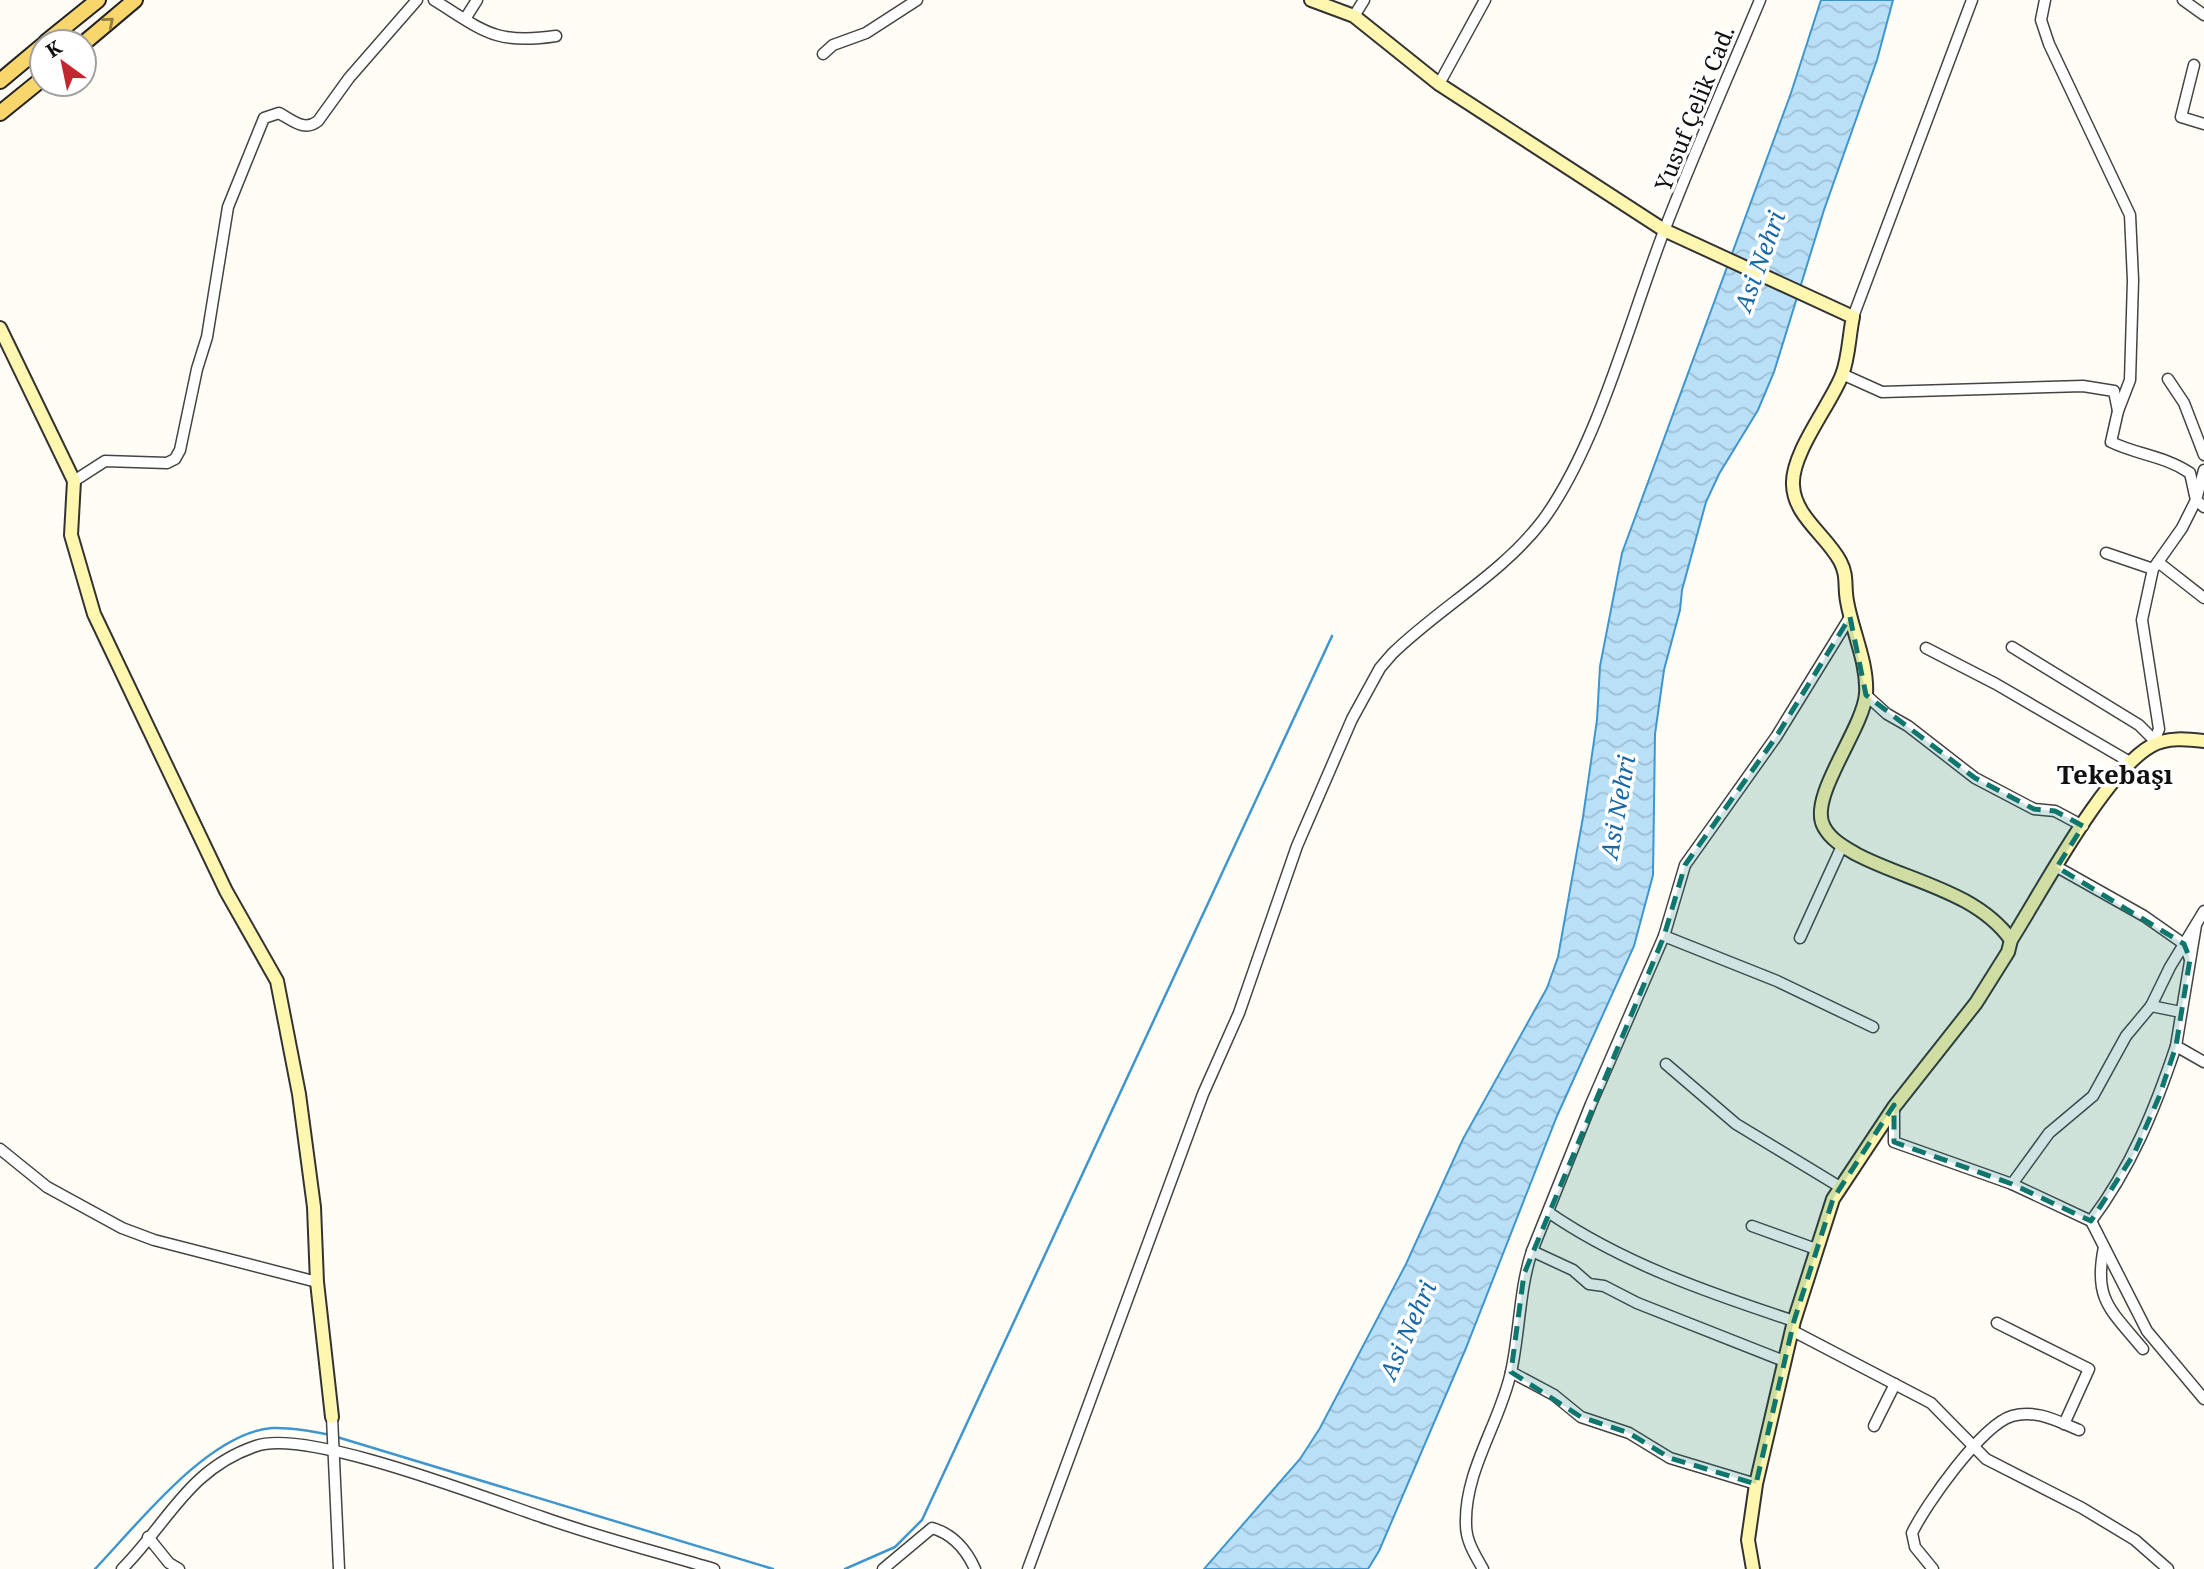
<svg xmlns="http://www.w3.org/2000/svg" width="2204" height="1569" viewBox="0 0 2204 1569" font-family="'Noto Serif',serif">
<defs>
<pattern id="water-waves" width="16" height="10" patternUnits="userSpaceOnUse" patternTransform="scale(1.75)"><rect width="16" height="10" fill="#b9e0f7"/><path d="M0 5q4-4 8 0t8 0" fill="none" stroke="#9ebfd3"/></pattern>
</defs>
<rect width="100%" height="100%" fill="#fffdf5"/>
<!-- water -->
<path fill="url(#water-waves)" stroke="#3f96cf" stroke-width="2" d="M1821 0H1893L1877 60 1824 210 1774 372 1758 410 1719 474 1706 502 1682 590 1680 610 1664 670 1655 734 1653 875 1634 946 1557 1116 1466 1348 1379 1551 1368 1569H1204L1300 1459 1320 1428 1406 1264 1463 1139 1547 988 1558 957 1583 817 1597 720 1600 666 1622 553 1791 93Z"/>
<g fill="none" stroke-linecap="round" stroke-linejoin="round">
<!-- stream -->
<g stroke="#3f96cf" stroke-width="2.5">
<path d="M337 1437 773 1569"/>
<path d="M95 1569C138 1524 208 1433 272 1428 292 1427 312 1431 331 1435"/>
<path d="M845 1569 895 1547 922 1520 1332 636"/>
</g>
<!-- street casing -->
<g stroke="#444" stroke-width="13">
<g id="street">
<path d="M434 0C484 31 495 45 556 36"/>
<path d="M2045 0 2041 20 2049 44 2130 215 2133 280 2130 380 2118 411"/>
<path d="M2183 0 2204 15"/>
<path d="M1354 16 1364 0"/>
<path d="M465 19 477 0"/>
<path d="M823 54 833 45 866 33 917 0"/>
<path d="M2194 65 2181 117 2204 124"/>
<path d="M1439 84 1485 0"/>
<path d="M1853 317 1972 0"/>
<path d="M1842 374 1882 392 2083 386 2114 391 2118 411 2111 442C2138 455 2165 456 2190 473L2196 500 2182 528 2153 569 2142 620 2159 729 2153 744"/>
<path d="M2168 379 2184 403 2204 455"/>
<path d="M2204 470 2196 500 2204 507"/>
<path d="M74 481 105 461 167 463 175 459 180 450 197 369 207 337 228 207 264 118 279 113C292 120 304 132 318 121L349 78 417 0"/>
<path d="M2106 553 2153 569"/>
<path d="M2158 562 2204 598"/>
<path d="M2012 647 2139 725 2155 741"/>
<path d="M1926 648 1996 684 2130 762"/>
<path d="M1866 695 1887 714 1908 726 1975 778 2034 809 2055 811 2083 826"/>
<path d="M2057 867 2144 916 2184 944 2190 959"/>
<path d="M2196 925 2176 1046 2204 1062"/>
<path d="M1664 936 1777 981 1873 1027"/>
<path d="M1800 938 1842 846"/>
<path d="M2151 1006 2181 1012"/>
<path d="M2176 1046C2155 1109 2131 1168 2091 1221L2147 1331 2204 1399"/>
<path d="M1666 1064 1736 1124 1840 1187"/>
<path d="M1894 1107V1142L2012 1184 2091 1221"/>
<path d="M0 1149 47 1187 122 1228 154 1240 317 1282"/>
<path d="M2012 1184 2049 1133 2093 1096 2126 1036 2151 1006 2170 967 2204 911"/>
<path d="M1548 1212C1622 1263 1709 1293 1794 1321"/>
<path d="M1752 1226 1816 1249"/>
<path d="M2104 1247C2093 1300 2111 1310 2143 1349"/>
<path d="M1532 1251 1573 1270 1589 1284 1604 1286 1637 1303 1784 1361"/>
<path d="M1997 1323 2089 1369 2064 1424"/>
<path d="M1793 1331 1931 1403 1986 1459 2082 1508 2135 1540 2168 1569"/>
<path d="M1511 1372 1554 1395 1581 1417 1629 1433 1670 1458 1756 1484"/>
<path d="M332 1417 339 1569"/>
<path d="M1874 1426 1895 1384"/>
<path d="M148 1537 169 1563 179 1569"/>
<path d="M122 1569C168 1523 188 1469 256 1446 307 1428 485 1498 542 1517 598 1537 657 1552 714 1569"/>
<path d="M883 1569 932 1528C953 1534 966 1549 975 1569"/>
<path d="M1028 1569 1203 1094 1239 1013 1297 846 1352 719 1380 668 1392 654C1440 607 1502 574 1543 520 1598 445 1630 319 1664 231 1694 153 1728 77 1760 0"/>
<path d="M1483 1569C1475 1555 1466 1541 1466 1525 1464 1471 1500 1423 1511 1372 1520 1331 1519 1290 1532 1251L1591 1104 1664 936 1685 865 1776 737 1850 617"/>
<path d="M1933 1569 1915 1547 1912 1533C1926 1504 1982 1425 2012 1416 2036 1409 2057 1421 2079 1430"/>
</g>
</g>
<!-- secondary casing -->
<g stroke="#333" stroke-width="16">
<g id="secondary">
<path d="M1311 0 1354 16 1439 84 1664 230 1853 317C1849 335 1849 357 1842 375 1831 404 1791 453 1793 485 1794 516 1826 535 1840 561 1848 576 1844 585 1847 601 1852 631 1868 663 1866 694 1863 730 1807 798 1824 827 1831 840 1844 847 1856 854 1907 881 1976 891 2011 940"/>
<path d="M0 328 74 481 71 535 94 614 226 891 277 981 299 1094 314 1207 317 1282 332 1417"/>
<path d="M1753 1569 1748 1540 1756 1484 1794 1321 1833 1199 1894 1107 1976 1003 2008 952 2011 940C2042 891 2105 772 2151 746 2167 737 2187 739 2204 741"/>
</g>
</g>
<!-- primary casing -->
<g stroke="#222" stroke-width="18">
<g id="primary">
<path d="M46 42 98 0"/>
<path d="M84 43 135 0"/>
<path d="M0 81 42 46"/>
<path d="M0 113 42 79"/>
</g>
</g>
<!-- street -->
<use href="#street" stroke="#fff" stroke-width="10"/>
<!-- secondary -->
<use href="#secondary" stroke="#fff6b0" stroke-width="12"/>
<!-- primary -->
<use href="#primary" stroke="#f9d66b" stroke-width="14"/>
</g>
<!-- one-way arrows -->
<defs><path id="oneway-chevron" d="M-2-3.5L2.5 0L-2 3.5" fill="none" stroke-width="1.6" stroke-linecap="round" stroke-linejoin="round" transform="scale(1.75)"/></defs>
<use stroke="#917d42" href="#oneway-chevron" transform="translate(109 22) rotate(-40)"/>
<!-- marked area -->
<path fill="#0f766e" fill-opacity="0.2" stroke="#0f766e" stroke-width="5" stroke-dasharray="14 9" stroke-linejoin="round" d="M1850 617 1866 695 1975 778 2034 809 2055 811 2083 826 2057 867 2184 944 2190 959 2176 1046 2159 1097 2134 1154 2091 1221 2012 1184 1894 1142V1105L1833 1199 1794 1321 1756 1484 1670 1458 1629 1433 1581 1417 1511 1372 1524 1274 1664 936 1685 865 1776 737Z"/>
<g text-anchor="middle" dominant-baseline="central" stroke-width="7" stroke-linejoin="round" paint-order="stroke">
<!-- street labels -->
<g font-size="23" fill="#111" stroke="#fff">
<text transform="translate(1694 108) rotate(-68)">Yusuf Çelik Cad.</text>
</g>
<!-- water labels -->
<g font-size="24" font-style="italic" fill="#1768a6" stroke="#fff">
<text transform="translate(1759 261) rotate(-70)">Asi Nehri</text>
<text transform="translate(1617 807) rotate(-80)">Asi Nehri</text>
<text transform="translate(1407 1330) rotate(-66)">Asi Nehri</text>
</g>
<!-- quarter labels -->
<g font-size="26" font-weight="bold" fill="#111" stroke="#fff">
<text x="2115" y="774">Tekebaşı</text>
</g>
</g>
<!-- north arrow -->
<g transform="translate(63 63) rotate(327)"><circle r="33" fill="#ffffff" stroke="#a0a0a0" stroke-width="2"/>
<path d="M0-5L12 26L0 18L-12 26Z" fill="#c4262e"/>
<text y="-10" font-size="19" font-weight="bold" text-anchor="middle" fill="#111111">K</text>
</g>
</svg>
